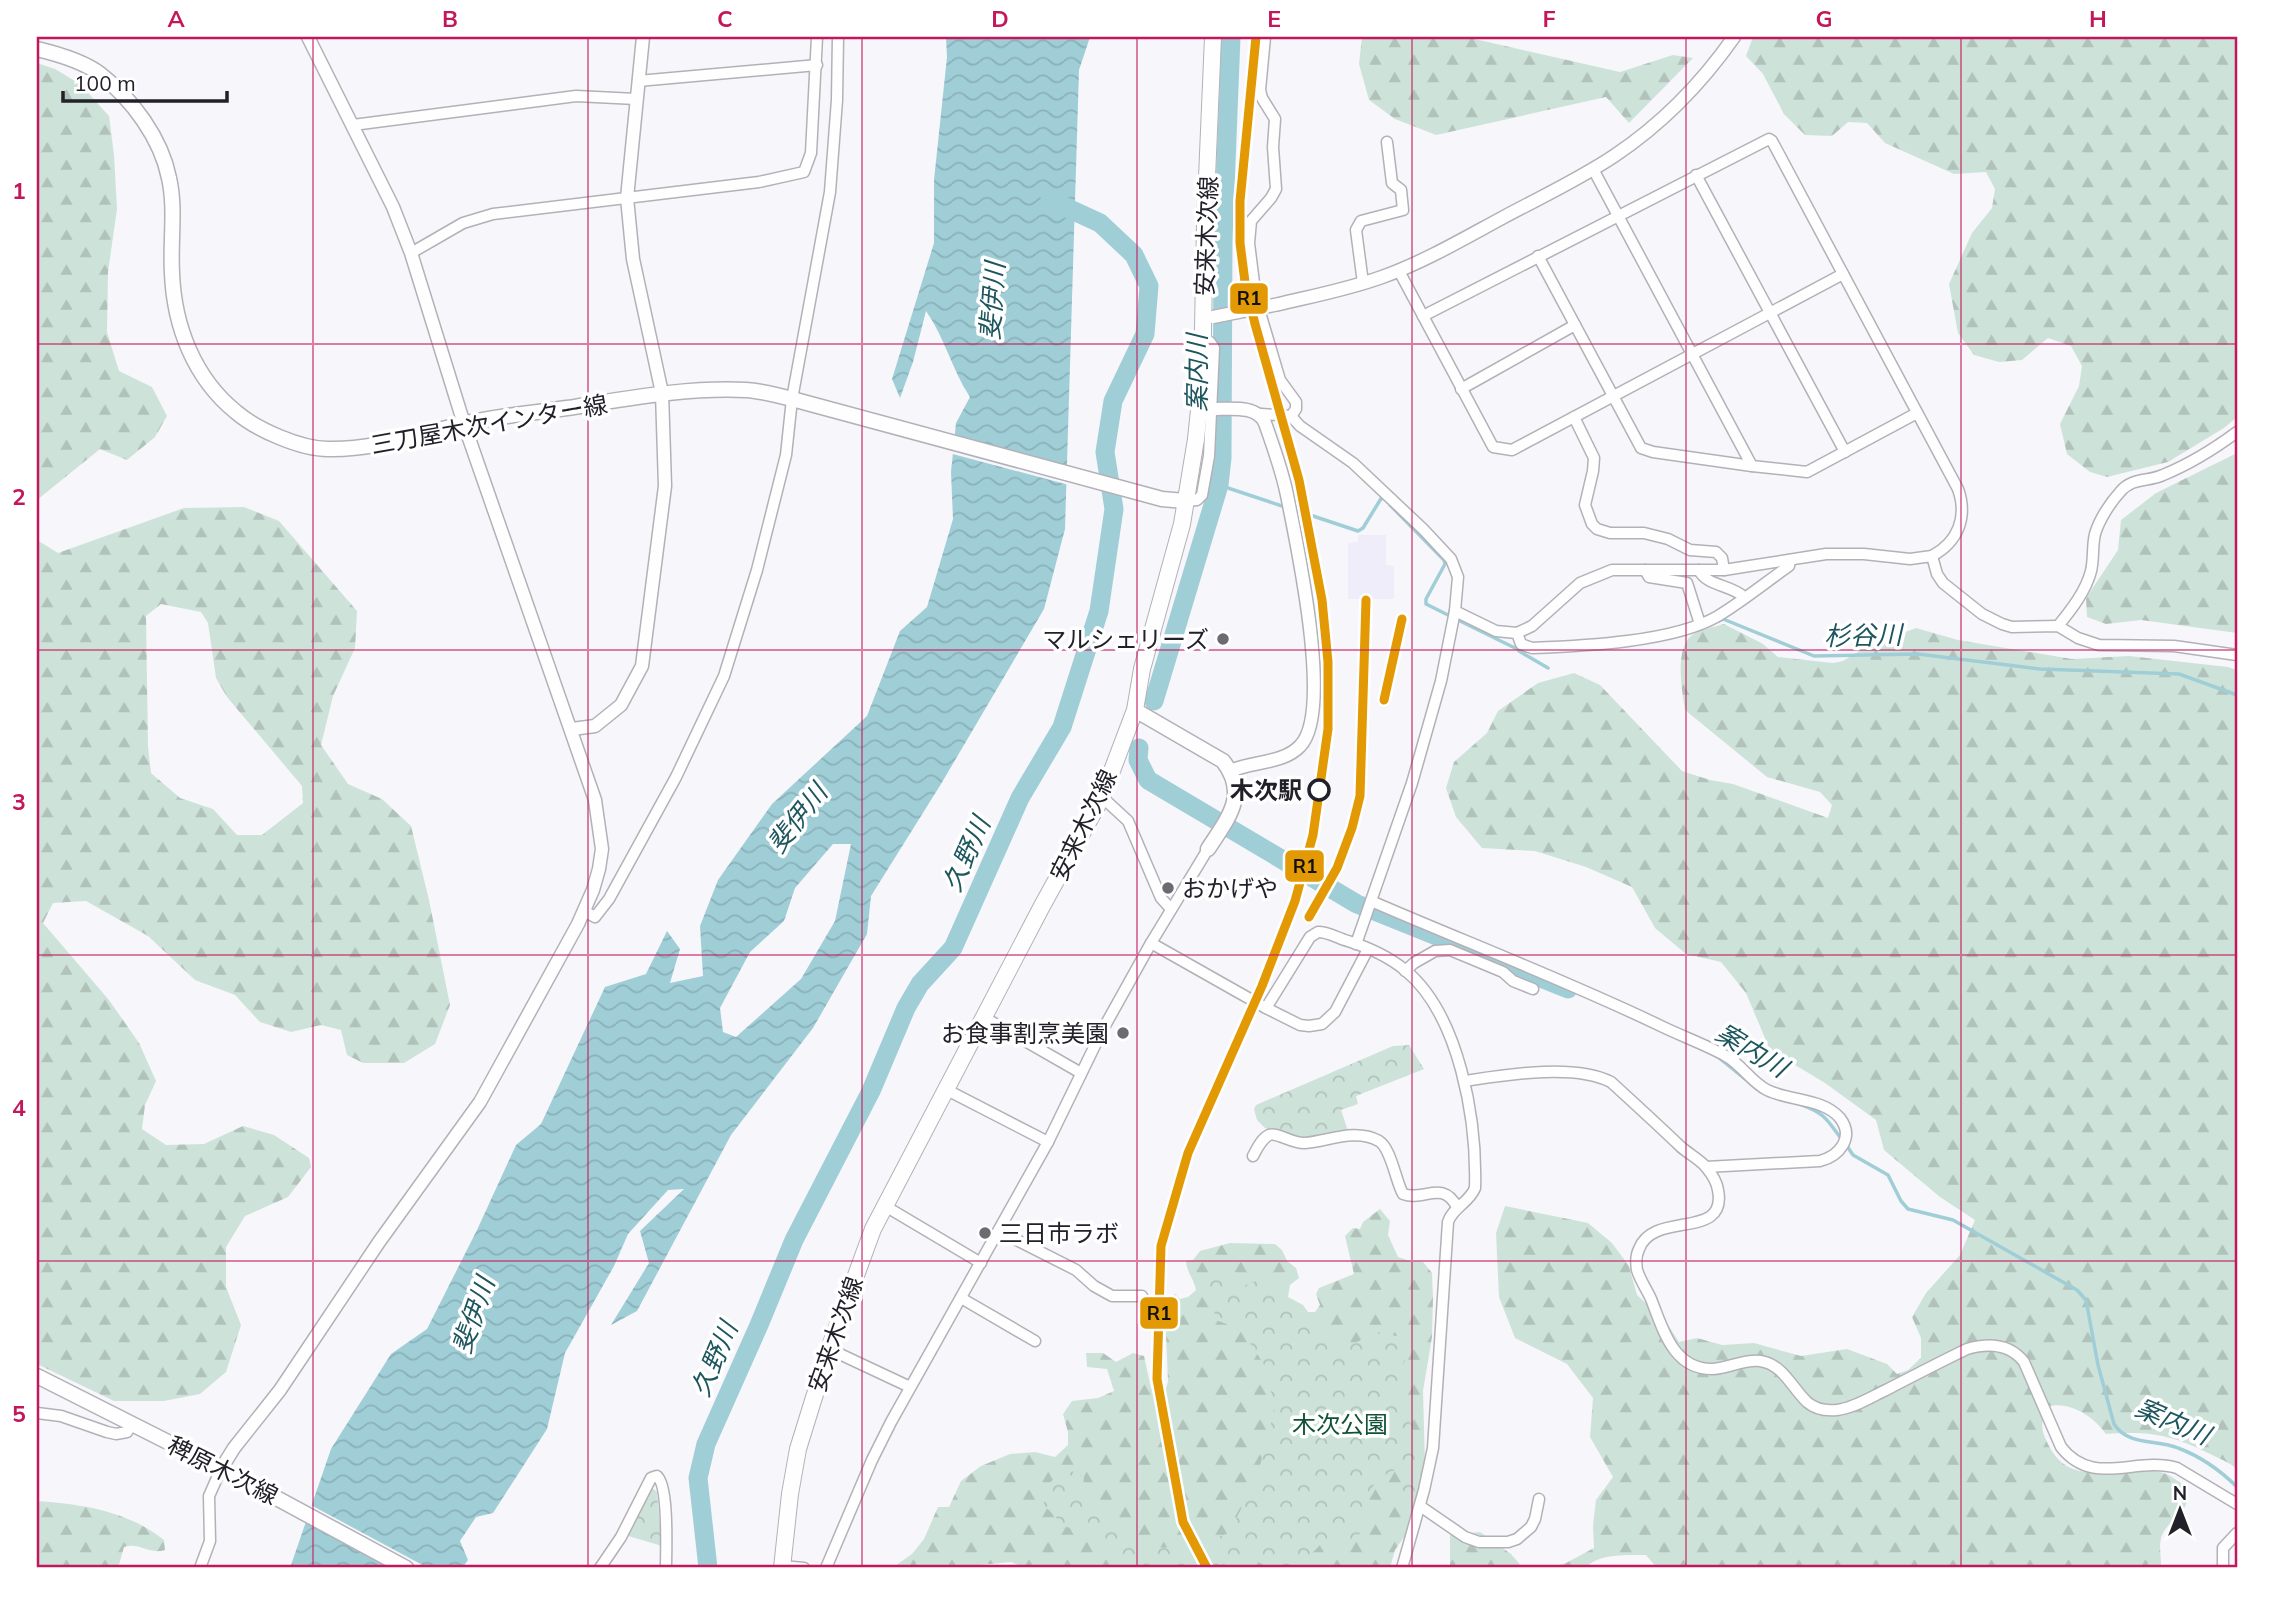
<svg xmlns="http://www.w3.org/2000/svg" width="2274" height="1605" viewBox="0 0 2274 1605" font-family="Mulish,'Noto Sans JP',sans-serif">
<defs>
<pattern id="forest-firs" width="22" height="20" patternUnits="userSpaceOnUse" patternTransform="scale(1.75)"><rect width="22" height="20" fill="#cde3d9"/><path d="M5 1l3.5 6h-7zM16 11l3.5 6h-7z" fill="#b0c2ba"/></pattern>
<pattern id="park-crowns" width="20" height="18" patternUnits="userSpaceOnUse" patternTransform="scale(1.75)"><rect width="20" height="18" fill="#cde3d9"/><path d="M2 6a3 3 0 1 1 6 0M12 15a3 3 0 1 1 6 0" fill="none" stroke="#b0c2ba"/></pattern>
<pattern id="water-waves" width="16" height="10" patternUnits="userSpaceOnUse" patternTransform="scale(1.75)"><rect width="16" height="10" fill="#a0ced7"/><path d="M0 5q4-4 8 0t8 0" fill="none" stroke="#8ab1b9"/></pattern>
</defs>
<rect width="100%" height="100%" fill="#f7f6fb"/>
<!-- built -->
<path fill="#f0edfa" d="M1358 535H1386V565L1394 566V599H1348V543L1358 542Z"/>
<!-- forest -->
<g fill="url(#forest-firs)" fill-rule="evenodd">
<path d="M1362 37H1466L1620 72 1673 55 1693 58 1629 123 1606 97 1436 135 1395 119 1369 100 1359 64Z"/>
<path d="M1753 37H2237V417L2224 428 2168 462 2107 477 2090 472 2067 454 2060 424 2079 386 2082 366 2071 346 2048 338 2022 360 1999 362 1974 355 1958 333 1949 284 1972 233 1992 208 1995 189 1986 172 1954 174 1885 143 1867 123 1848 122 1832 136 1805 135 1784 114 1763 74 1746 56Z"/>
<path d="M37 63 55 69 80 84 109 116 114 155 117 209 108 272 107 332 119 371 152 387 167 416 155 437 127 460 100 449 37 500Z"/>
<path d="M2237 453V633L2141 620 2106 624 2087 617 2086 598 2118 550 2121 520 2156 493Z"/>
<path d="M244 507 279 521 357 611 355 648 333 696 321 745 348 784 382 799 411 826 429 900 450 1005 435 1044 404 1063H363L347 1055 341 1030 321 1025 291 1032 260 1022 235 995 195 980 148 936 86 901 53 903 43 923 109 1000 139 1043 156 1081 145 1105 142 1129 166 1145 204 1144 243 1126 274 1135 309 1158 311 1167 288 1197 245 1216 226 1247V1287L241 1325 226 1372 200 1394 164 1401H114L37 1364V540L58 553 184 508ZM161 604 201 612 208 623 216 678 227 697 302 786 303 803 262 835H237L213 809 180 798 151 773 148 747 146 616Z"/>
<path d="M1724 624 1763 644 1778 657 1833 663 1843 661 1866 647 1916 628 1958 640 2072 659 2129 656 2228 667 2237 670V1469C2229 1462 2218 1458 2208 1453 2169 1434 2149 1431 2106 1434 2093 1416 2071 1402 2049 1406 2040 1424 2040 1428 2049 1446 2075 1497 2135 1455 2172 1477 2173 1478 2181 1483 2181 1483 2200 1507 2171 1517 2163 1533 2158 1541 2161 1555 2161 1565L2158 1568H1657L1646 1555C1627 1555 1599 1553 1585 1568H1549L1566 1563 1594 1548 1593 1525 1596 1500 1613 1477 1590 1437 1593 1398 1567 1364 1515 1338 1499 1297 1496 1233 1505 1206 1588 1223 1612 1243 1629 1266 1637 1295 1666 1322 1679 1342 1697 1338 1722 1345 1754 1343 1801 1356 1847 1349 1887 1364 1897 1374 1908 1370 1921 1358V1338L1912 1317 1926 1293 1960 1255 1975 1220 1940 1197 1884 1150 1876 1120 1825 1083 1770 1050 1746 993 1721 962 1686 954 1655 928 1632 887 1586 867 1535 851 1482 848 1456 817 1446 788 1454 762 1487 733 1498 711 1538 683 1574 673 1600 685 1682 771 1710 780 1733 784 1828 818 1832 805 1820 792 1767 777 1685 710C1682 691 1674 649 1692 635 1700 629 1715 627 1724 624Z"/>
<path d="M1380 1209 1390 1221 1388 1235 1398 1257 1410 1261 1423 1262 1432 1273 1433 1298 1432 1337 1423 1391 1425 1465 1422 1484 1407 1533 1395 1550 1390 1568H1025L1011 1562 970 1566 969 1568H892L912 1554 924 1539 938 1507H949L961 1481 981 1466 1010 1454 1035 1452 1055 1457 1068 1445V1432L1063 1414 1072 1401 1098 1398 1114 1391 1107 1369 1087 1367 1086 1353H1103L1116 1362 1133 1353 1144 1356 1151 1388 1156 1397 1164 1395 1168 1382 1165 1308 1169 1297 1175 1294 1180 1299 1188 1297 1196 1290C1194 1279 1187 1273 1186 1261L1193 1260 1200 1251 1230 1243 1275 1244 1282 1250 1287 1261 1296 1268 1299 1278 1290 1285 1288 1297 1303 1305 1308 1312H1315L1320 1305 1316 1294 1319 1288 1354 1274 1345 1236 1353 1228 1360 1229 1363 1222Z"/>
<path d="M37 1501C81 1504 128 1511 164 1540L165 1550C149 1555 139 1542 124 1547L118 1568H37Z"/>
<path d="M1480 1532 1511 1554 1523 1568H1450V1535Z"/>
</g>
<!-- park -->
<g fill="url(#park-crowns)">
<path d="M1409 1045 1424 1069 1356 1096 1358 1104 1341 1110 1348 1131 1307 1140H1293L1265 1128 1257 1120 1254 1109 1256 1105 1393 1046Z"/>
<path d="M1220 1257 1235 1289 1261 1279 1277 1296 1348 1346 1378 1332 1401 1337 1410 1353 1401 1367 1400 1389 1423 1465 1413 1509 1406 1505 1399 1469C1367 1478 1366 1500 1366 1529L1344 1546 1320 1545 1298 1568H1270L1248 1557 1210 1568H1141L1123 1562 1088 1534 1064 1526 1044 1505C1043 1488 1050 1481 1063 1471L1078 1472 1084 1478 1082 1491C1093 1504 1104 1507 1117 1517 1127 1524 1134 1537 1144 1544 1161 1554 1212 1540 1229 1533L1257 1477 1275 1408 1265 1366 1252 1346 1239 1329 1216 1320C1212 1302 1204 1277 1212 1259Z"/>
<path d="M651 1487 657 1492 662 1546 625 1535Z"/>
</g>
<!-- water -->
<path fill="url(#water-waves)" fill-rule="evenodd" d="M946 37H1090L1079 70 1065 529 1044 609 941 784 871 896 867 934 813 1028 731 1135 637 1311 611 1325 649 1263 640 1231 684 1189 668 1190 628 1234 614 1266 565 1353 547 1429 493 1513 476 1517 460 1541 468 1560 462 1568H290L331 1449 391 1354 427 1329 477 1230 516 1145 541 1124 605 987 646 974 667 931 680 949 670 983 703 976 700 926 718 880 772 804 867 716 900 631 927 607 953 519 951 472 956 423 970 397C952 370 945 338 926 311L913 362 900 398 892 379 934 243V180L947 57ZM833 844H851L835 921 801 979 736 1037 723 1032 720 1008 750 952 784 921 795 888Z"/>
<!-- pier -->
<g fill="#f7f6fb">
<path d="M951 435 1070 467 1069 485 949 453Z"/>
<path d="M309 1504 428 1568H392L303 1520Z"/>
</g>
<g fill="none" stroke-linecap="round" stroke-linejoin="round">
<!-- stream -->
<g stroke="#a0ced7" stroke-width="3.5">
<path d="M1219 485 1288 508"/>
<path d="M1390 505 1444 560 1445 564 1426 599V604L1448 615"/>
<path d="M1295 510 1358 531 1363 528 1382 497 1384 499"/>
<path d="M1460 621 1515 648 1526 651"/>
<path d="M1719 621 1723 619 1814 656 1918 654 2040 669 2179 674 2237 695"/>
<path d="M1519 651 1548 668"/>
<path d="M1718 1057 1745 1079"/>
<path d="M1802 1105C1825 1113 1828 1121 1842 1140"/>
<path d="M1847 1146 1853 1155 1888 1175 1901 1201 1908 1209 1953 1220 2077 1290 2086 1300 2098 1365 2114 1424C2128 1446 2156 1439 2178 1448 2202 1457 2219 1469 2237 1487"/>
</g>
<!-- river -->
<g stroke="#a0ced7" stroke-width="19">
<path d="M1154 701 1219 485 1222 458 1223 239 1231 37"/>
<path d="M1139 748 1138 760 1148 780 1357 904 1568 989"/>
<path d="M708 1568 698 1478 706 1444 759 1325 794 1240 871 1091 906 1008 920 984 953 948 1020 798 1062 727 1099 611 1114 509 1105 452 1113 401 1145 334 1149 286 1134 255 1100 223 1050 200"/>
</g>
<!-- minor casing -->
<g stroke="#b3b1b8" stroke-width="13">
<g id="minor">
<path d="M1265 37 1260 90 1262 98 1275 119 1273 147 1276 189 1271 198 1251 221 1249 243 1256 299 1280 380 1296 402V409L1291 416"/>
<path d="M638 81 817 65"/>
<path d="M353 125 576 96 636 99"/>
<path d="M1593 169 1752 466 1807 472 1917 413"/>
<path d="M1696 175 1845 452"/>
<path d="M411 253 463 223 493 214 759 182 804 172 811 153 817 37"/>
<path d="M1538 256 1641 448 1653 452 1752 466"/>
<path d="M1399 271 1493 447 1512 450 1843 274"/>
<path d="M1363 283 1356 230 1361 221 1403 210 1401 190 1392 183 1387 142"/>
<path d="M1423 316 1769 139 1772 141 1958 489C1968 517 1958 542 1932 556"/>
<path d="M1461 389 1575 325"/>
<path d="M1261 414 1291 416 1300 426 1353 463 1423 529 1451 559 1458 577 1455 611 1441 681 1412 783 1356 944"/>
<path d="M1574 417 1594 458 1593 471 1585 505 1592 524 1597 529 1610 533H1644L1668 539 1690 550 1716 552 1722 558 1724 570"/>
<path d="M1185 501 1197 500 1202 495 1209 456 1214 348 1210 342H1203"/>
<path d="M1645 570 1649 577 1687 583 1700 624"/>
<path d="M1699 570C1706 586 1732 585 1744 597"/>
<path d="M1455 611 1496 631 1517 633 1532 626 1580 583 1612 570H1724L1826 554H1864L1910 559 1932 556 1937 574 1943 583 1982 614 2002 624 2012 627 2058 626 2078 638 2099 645 2174 646 2237 655"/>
<path d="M2058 626C2071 610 2086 591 2091 571 2094 559 2092 546 2095 534 2099 520 2110 503 2120 492 2132 477 2148 482 2163 475 2190 464 2214 449 2237 432"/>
<path d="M1517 633 1521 644 1532 648C1583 646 1674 642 1718 616 1743 601 1766 582 1789 566L1790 560"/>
<path d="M1102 797 1128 821 1161 898 1171 909"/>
<path d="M1371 901C1468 943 1568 981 1663 1027 1684 1037 1706 1045 1726 1056 1741 1064 1751 1082 1767 1090 1789 1101 1823 1098 1840 1118 1855 1138 1839 1156 1820 1161L1706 1167"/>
<path d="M584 911 595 917 609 899 676 777 724 676 757 570 786 455 792 399 830 192 837 100 838 37"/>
<path d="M1151 943 1266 1008 1300 1025 1309 1026 1322 1024 1335 1012 1368 949"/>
<path d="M1405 971 1414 963 1435 951 1450 950 1503 972 1513 981 1533 989"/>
<path d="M1266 1008 1310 937 1318 932C1329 932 1337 938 1348 941 1367 947 1389 957 1405 970 1460 1015 1477 1121 1475 1188 1469 1203 1453 1207 1448 1222L1433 1448 1424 1490 1402 1568"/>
<path d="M985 1018 1081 1073"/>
<path d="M1465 1081C1505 1075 1574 1063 1611 1082 1634 1103 1658 1125 1681 1147 1689 1154 1699 1159 1706 1167 1711 1173 1717 1183 1718 1190 1728 1241 1653 1210 1639 1249 1636 1255 1636 1264 1637 1270 1640 1280 1647 1290 1651 1299 1663 1329 1673 1370 1713 1369 1729 1368 1744 1359 1760 1361 1783 1364 1792 1388 1807 1402 1815 1409 1827 1411 1837 1410 1854 1408 1871 1397 1886 1390 1913 1376 1940 1362 1967 1349 1988 1343 2009 1343 2024 1362L2061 1447C2093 1488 2135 1456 2177 1468L2237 1504"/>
<path d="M947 1090 1048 1142"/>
<path d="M1253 1156C1257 1149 1261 1139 1269 1135 1277 1132 1293 1144 1305 1143 1329 1141 1355 1128 1379 1141 1391 1148 1396 1182 1403 1194 1424 1202 1442 1179 1457 1207"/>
<path d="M885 1206 981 1263"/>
<path d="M999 1231 1076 1270 1094 1286 1112 1296H1142"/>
<path d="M961 1298 1035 1341"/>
<path d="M829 1349 910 1387"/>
<path d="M37 1413 61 1416 107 1432 116 1434 127 1432 132 1424"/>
<path d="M1420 1506 1465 1537 1479 1542H1508L1517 1539 1531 1527 1535 1519 1539 1499"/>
<path d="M782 1566 804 1568"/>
<path d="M200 1568 210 1541 209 1496 221 1469"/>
<path d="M600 1568 621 1537 651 1478 657 1476C669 1486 666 1551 666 1568"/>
<path d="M826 1568 872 1460 891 1422 1048 1142 1102 1031 1151 943 1208 849"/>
<path d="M2223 1568V1548L2237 1533"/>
</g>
</g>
<!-- tertiary casing -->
<g stroke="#b3b1b8" stroke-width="15">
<g id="tertiary">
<path d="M1279 304C1313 296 1349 289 1382 277 1424 262 1463 239 1502 218 1539 198 1578 180 1614 156 1662 124 1701 84 1734 37"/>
<path d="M1213 409C1231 409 1257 405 1265 423 1273 446 1282 470 1287 495 1296 541 1334 712 1300 746 1283 764 1252 761 1230 771"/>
<path d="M572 729 595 726 621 705 642 666 665 486 662 393 633 259 627 198 643 37"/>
<path d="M221 1469 234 1448 280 1390 379 1242 480 1102 496 1073 578 924 593 890 599 869 602 849 595 800 464 424 411 253 393 207 308 37"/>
</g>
</g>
<!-- secondary casing -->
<g stroke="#b3b1b8" stroke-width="17">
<g id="secondary">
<path d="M37 49C58 54 83 61 100 74 132 99 161 138 169 178 176 209 170 241 172 273 174 326 194 378 236 412 257 430 301 449 328 449 375 450 418 434 463 424 497 416 533 413 567 408 626 399 686 387 746 390 761 391 777 395 792 399L1162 499 1185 501"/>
<path d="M1135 710 1223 761C1249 795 1228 818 1208 849"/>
<path d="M37 1376 245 1481 406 1568"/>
</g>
</g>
<!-- primary casing -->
<g stroke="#b3b1b8" stroke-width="18">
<path id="primary" d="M782 1568 790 1494 798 1449 829 1349 873 1229 1042 906 1102 797 1135 710 1142 669 1182 524 1196 439 1202 381 1205 224 1213 37"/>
</g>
<!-- minor -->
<use href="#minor" stroke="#fefefe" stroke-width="10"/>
<!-- tertiary -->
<use href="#tertiary" stroke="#fefefe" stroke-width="12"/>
<!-- secondary -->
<use href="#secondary" stroke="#fefefe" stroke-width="14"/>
<!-- primary -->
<use href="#primary" stroke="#fefefe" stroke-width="16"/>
<!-- tertiary-bridge casing -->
<g stroke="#b3b1b8" stroke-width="15" stroke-linecap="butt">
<path id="tertiary-bridge" d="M1213 317 1279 304"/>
</g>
<!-- tertiary-bridge -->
<use href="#tertiary-bridge" stroke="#fefefe" stroke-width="12"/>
<!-- rail-1 casing -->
<g stroke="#fff" stroke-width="14">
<g id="rail-1">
<path d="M1384 700 1402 619"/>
<path d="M1309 917 1337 868 1352 828 1360 796 1366 600"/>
<path d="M1207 1568 1183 1522 1157 1379 1161 1246 1188 1153 1262 986 1295 901 1313 835 1328 729V662L1322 600 1299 480 1255 324 1245 282 1240 243V201L1256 37"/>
</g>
</g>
<!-- rail-1 -->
<use href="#rail-1" stroke="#e29904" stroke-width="9"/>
</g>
<!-- grid -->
<path fill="none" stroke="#c2185b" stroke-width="2" stroke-opacity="0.55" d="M313 37V1568M588 37V1568M862 37V1568M1137 37V1568M1412 37V1568M1686 37V1568M1961 37V1568M37 344H2237M37 650H2237M37 955H2237M37 1261H2237"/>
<!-- markers -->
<g fill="#6d6b72" stroke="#fff" stroke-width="2.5">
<circle cx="1223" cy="639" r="7"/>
<circle cx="1168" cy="888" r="7"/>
<circle cx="1123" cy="1033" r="7"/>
<circle cx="985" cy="1233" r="7"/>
</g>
<circle fill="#fff" stroke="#222029" stroke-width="3.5" cx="1319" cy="790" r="10"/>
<g text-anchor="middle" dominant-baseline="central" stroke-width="7" stroke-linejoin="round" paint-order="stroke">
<!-- street labels -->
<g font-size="24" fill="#222029" stroke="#fff">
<text transform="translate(1206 236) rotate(-88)">安来木次線</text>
<text transform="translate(489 424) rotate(-10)">三刀屋木次インター線</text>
<text transform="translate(1083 825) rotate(-64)">安来木次線</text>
<text transform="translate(835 1334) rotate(-71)">安来木次線</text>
<text transform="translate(223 1470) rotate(27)">稗原木次線</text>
</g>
<!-- poi labels -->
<g font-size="24" fill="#222029" stroke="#fff" text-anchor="end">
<text x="1209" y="639">マルシェリーズ</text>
<text x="1182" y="888" text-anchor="start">おかげや</text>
<text x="1109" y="1033">お食事割烹美園</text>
<text x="999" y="1233" text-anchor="start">三日市ラボ</text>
</g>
<!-- stop labels -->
<g font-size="24" font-weight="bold" fill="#222029" stroke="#fff" text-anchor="end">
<text x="1302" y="790">木次駅</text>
</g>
<!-- park labels -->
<g font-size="24" fill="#115237" stroke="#fff">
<text x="1340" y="1424">木次公園</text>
</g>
<!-- water labels -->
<g font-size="26" font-style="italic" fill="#1d565e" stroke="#fff">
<text transform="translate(992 301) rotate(-86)">斐伊川</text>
<text transform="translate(1196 373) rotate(-90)">案内川</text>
<text transform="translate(1863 635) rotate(-1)">杉谷川</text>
<text transform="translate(797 818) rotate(-52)">斐伊川</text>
<text transform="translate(966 854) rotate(-66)">久野川</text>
<text transform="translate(1752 1050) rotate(31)">案内川</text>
<text transform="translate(473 1315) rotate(-71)">斐伊川</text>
<text transform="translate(714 1359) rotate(-67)">久野川</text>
<text transform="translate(2173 1421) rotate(23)">案内川</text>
</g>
</g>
<g stroke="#fff" stroke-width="2.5">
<rect x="1229" y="282" width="40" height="33" rx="7" fill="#e29904"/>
<rect x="1284" y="849" width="41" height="34" rx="7" fill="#e29904"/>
<rect x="1139" y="1296" width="40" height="34" rx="7" fill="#e29904"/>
</g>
<g font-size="19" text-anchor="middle" font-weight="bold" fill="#111">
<text x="1249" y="305">R1</text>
<text x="1305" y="873">R1</text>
<text x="1159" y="1320">R1</text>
</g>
<!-- border -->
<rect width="2274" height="1605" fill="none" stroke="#ffffff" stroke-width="77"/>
<!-- north arrow -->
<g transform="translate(2180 1510)" stroke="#ffffff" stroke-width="5" paint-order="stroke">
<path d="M0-5L12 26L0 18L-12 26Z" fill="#222029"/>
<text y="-10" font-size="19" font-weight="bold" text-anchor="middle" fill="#222029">N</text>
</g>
<!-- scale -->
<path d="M63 91v10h164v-10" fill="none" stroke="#222029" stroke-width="3.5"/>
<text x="74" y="91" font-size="21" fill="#222029" stroke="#ffffff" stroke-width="5" paint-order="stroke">100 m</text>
<rect x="38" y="38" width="2198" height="1528" fill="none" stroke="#c2185b" stroke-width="2.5"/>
<g font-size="23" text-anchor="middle" font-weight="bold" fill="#c2185b">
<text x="176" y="27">A</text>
<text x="450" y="27">B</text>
<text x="725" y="27">C</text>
<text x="1000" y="27">D</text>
<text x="1274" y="27">E</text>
<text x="1549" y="27">F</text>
<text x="1824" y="27">G</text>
<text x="2098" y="27">H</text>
<text x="19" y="199">1</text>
<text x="19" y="505">2</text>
<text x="19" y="810">3</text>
<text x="19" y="1116">4</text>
<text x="19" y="1422">5</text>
</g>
</svg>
